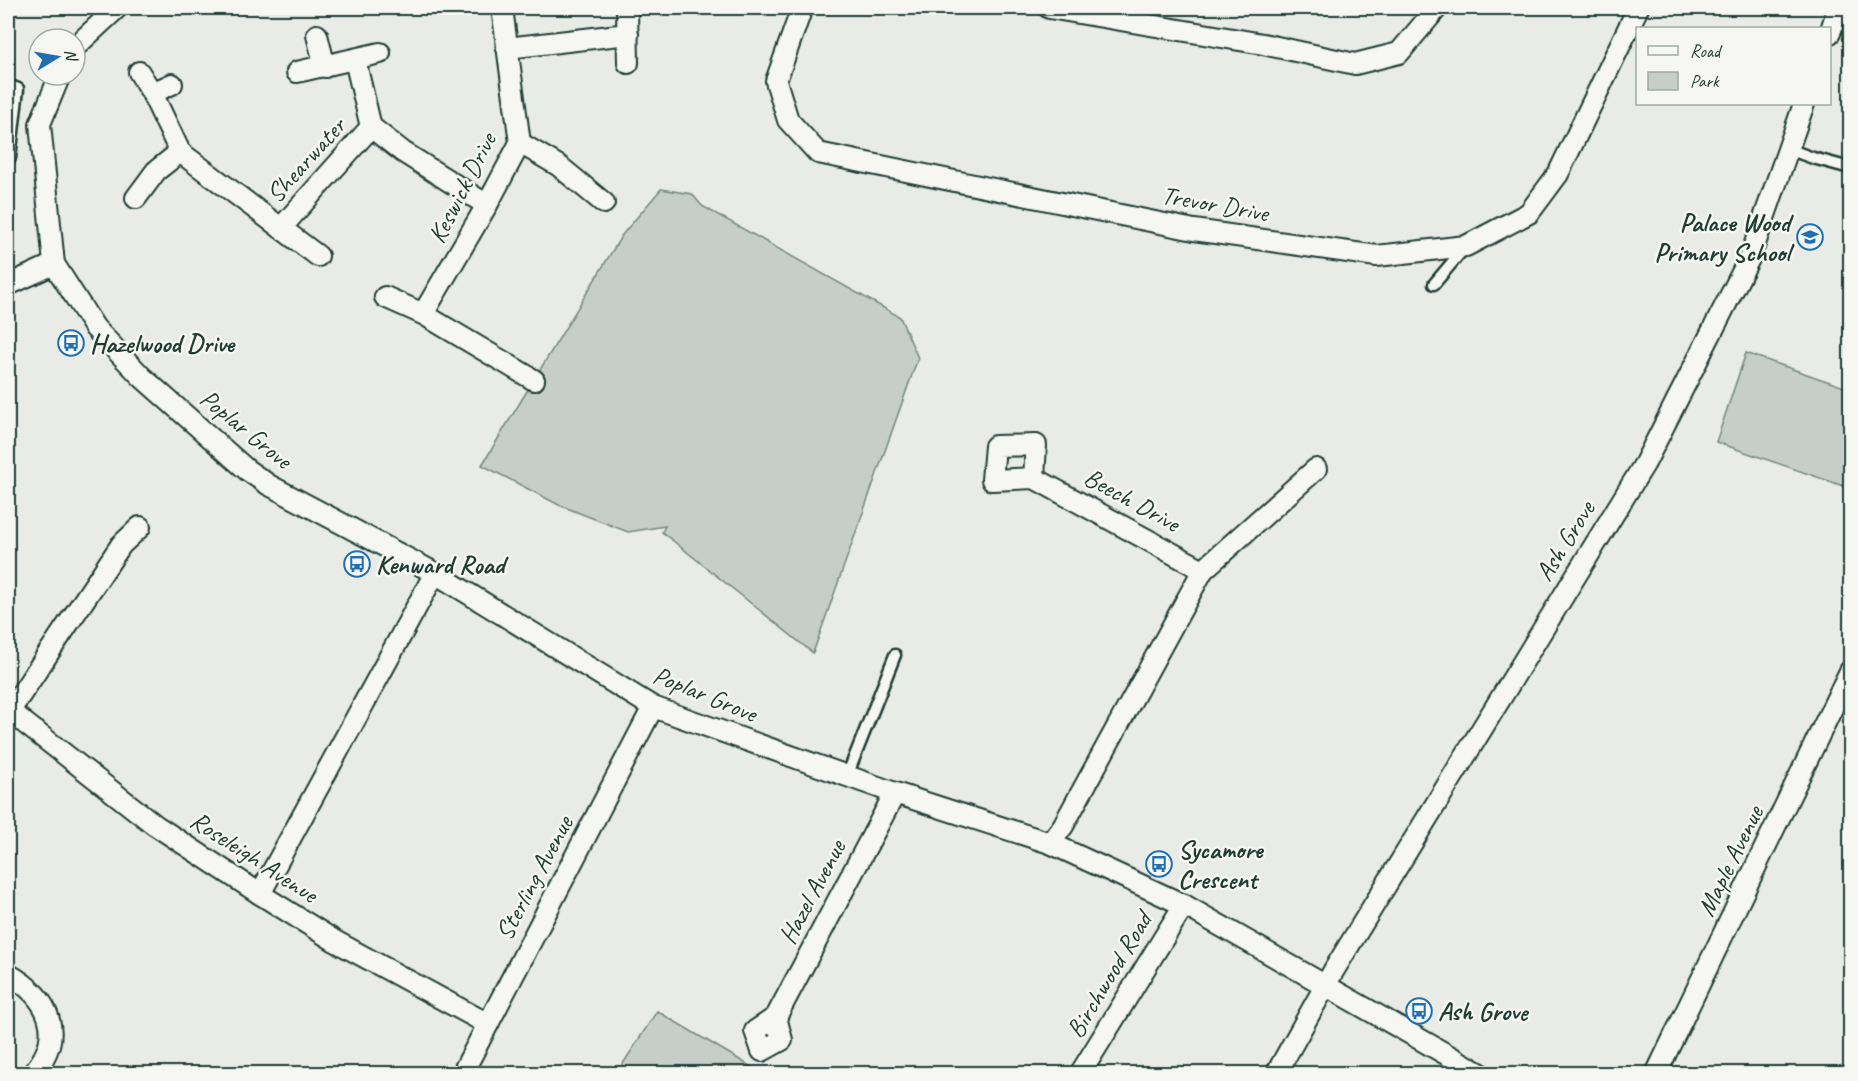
<svg xmlns="http://www.w3.org/2000/svg" width="1858" height="1081" viewBox="0 0 1858 1081" font-family="Caveat,sans-serif">
<rect width="100%" height="100%" fill="#e9ebe7"/>
<filter id="ink" filterUnits="userSpaceOnUse"><feTurbulence type="fractalNoise" baseFrequency=".0167" numOctaves="2"/><feDisplacementMap in="SourceGraphic" scale="12" xChannelSelector="R" yChannelSelector="G"/><feConvolveMatrix kernelMatrix="1 2 1 2 8 2 1 2 1" color-interpolation-filters="sRGB"/></filter>
<g filter="url(#ink)">
<!-- green -->
<g fill="#c7cec9" stroke="#73867e" stroke-width="1.5">
<path d="M661 189 692 194 702 206 900 317 918 358 813 653 662 532 665 526 628 532 559 505 482 465 622 235Z"/>
<path d="M1746 353 1850 389 1849 488 1716 442Z"/>
<path d="M657 1011 762 1073H617Z"/>
</g>
<g fill="none" stroke-linecap="round" stroke-linejoin="round">
<!-- service casing -->
<g stroke="#1f3d34" stroke-width="15">
<g id="service">
<path d="M8 85 18 89 10 158"/>
<path d="M1788 149 1813 158 1850 168"/>
<path d="M1434 284 1466 246"/>
<path d="M847 776 895 655"/>
</g>
</g>
<!-- minor casing -->
<g stroke="#1f3d34" stroke-width="24">
<g id="minor">
<path d="M627 8 628 63"/>
<path d="M802 8 776 81 788 120 818 153 1194 230 1348 252 1377 256 1466 246 1529 213 1558 174 1638 8"/>
<path d="M1049 8 1263 44 1355 64 1399 53 1437 8"/>
<path d="M1830 33 1838 8"/>
<path d="M317 35 325 67"/>
<path d="M75 47 117 8"/>
<path d="M507 48 628 34"/>
<path d="M355 60 371 127 403 152 487 205"/>
<path d="M139 72 152 93 180 152 318 256"/>
<path d="M297 72 380 53"/>
<path d="M60 75 40 124 54 264 95 328 142 377 247 470 269 485 435 573 653 707 895 793 1050 843 1184 905 1481 1074"/>
<path d="M152 93 172 84"/>
<path d="M520 143 559 166 604 203"/>
<path d="M136 198 156 171 180 152"/>
<path d="M281 228 371 127"/>
<path d="M8 285 54 264"/>
<path d="M385 297 423 314 534 380"/>
<path d="M423 314 487 205 520 143 502 8"/>
<path d="M1034 478 1036 445 995 446 992 480 1034 478 1203 570"/>
<path d="M8 710 155 825 260 894 335 941 488 1024"/>
<path d="M9 712 121 545 140 527"/>
<path d="M1050 843 1063 826 1203 570 1316 469"/>
<path d="M260 894 435 573"/>
<path d="M8 974C49 997 67 1035 32 1074"/>
<path d="M776 1017 782 1040 762 1051 755 1031 776 1017 895 793"/>
<path d="M462 1074 653 707"/>
<path d="M1080 1074 1184 905"/>
<path d="M1276 1074 1334 970 1645 463 1751 255 1804 104"/>
<path d="M1656 1074 1850 671"/>
</g>
</g>
<!-- service -->
<use href="#service" stroke="#f6f6f2" stroke-width="10"/>
<!-- minor -->
<use href="#minor" stroke="#f6f6f2" stroke-width="20"/>
</g>
</g>
<!-- icons -->
<defs>
<g id="school-ring" transform="scale(1.35)"><circle r="9.5" fill="#f6f6f2" stroke="#1f6fb2" stroke-width="1.5"/><path d="M0-5L7-2L0 1L-7-2ZM-4 1L0 2.5L4 1V4Q0 6-4 4Z" fill="#1f6fb2"/></g>
<g id="bus-ring" transform="scale(1.35)"><circle r="9.5" fill="#f6f6f2" stroke="#1f6fb2" stroke-width="1.5"/><path d="M-5-6H5V4H4V6H2V4H-2V6H-4V4H-5ZM-3.5-4V0h7V-4ZM-3.5 1.2v1.5H-2V1.2ZM2 1.2v1.5H3.5V1.2Z" fill="#1f6fb2"/></g>
</defs>
<g fill-rule="evenodd">
<use href="#school-ring" x="1810" y="237"/>
<use href="#bus-ring" x="71" y="343"/>
<use href="#bus-ring" x="357" y="564"/>
<use href="#bus-ring" x="1159" y="864"/>
<use href="#bus-ring" x="1419" y="1011"/>
</g>
<g text-anchor="middle" dominant-baseline="central" stroke-width="5" stroke-linejoin="round" paint-order="stroke">
<!-- street labels -->
<g font-size="26" fill="#1f3d34" stroke="#f6f6f2">
<text transform="translate(306 160) rotate(-48)">Shearwater</text>
<text transform="translate(462 188) rotate(-63)">Keswick Drive</text>
<text transform="translate(1215 204) rotate(10)">Trevor Drive</text>
<text transform="translate(246 429) rotate(39)">Poplar Grove</text>
<text transform="translate(1132 500) rotate(29)">Beech Drive</text>
<text transform="translate(1565 541) rotate(-58)">Ash Grove</text>
<text transform="translate(705 694) rotate(22)">Poplar Grove</text>
<text transform="translate(254 857) rotate(33)">Roseleigh Avenue</text>
<text transform="translate(1730 861) rotate(-64)">Maple Avenue</text>
<text transform="translate(534 878) rotate(-62)">Sterling Avenue</text>
<text transform="translate(812 892) rotate(-62)">Hazel Avenue</text>
<text transform="translate(1109 975) rotate(-59)">Birchwood Road</text>
</g>
<!-- poi labels -->
<g font-size="26" font-weight="bold" fill="#1f3d34" stroke="#f6f6f2" text-anchor="start">
<text x="1790" y="222" text-anchor="end">Palace Wood<tspan x="1790" dy="30">Primary School</tspan></text>
<text x="90" y="343">Hazelwood Drive</text>
<text x="376" y="564">Kenward Road</text>
<text x="1178" y="849">Sycamore<tspan x="1178" dy="30">Crescent</tspan></text>
<text x="1438" y="1011">Ash Grove</text>
</g>
</g>
<!-- margin -->
<rect width="1858" height="1081" fill="none" stroke="#f6f6f2" stroke-width="30"/>
<rect x="15" y="15" width="1828" height="1051" fill="none" stroke="#1f3d34" stroke-width="2" filter="url(#ink)"/>
<!-- legend -->
<rect x="1636" y="27" width="195" height="78" fill="#f6f6f2" stroke="#a0aca6" stroke-width="1.5"/>
<rect x="1648" y="46" width="30" height="9" fill="#f6f6f2" stroke="#a0aca6" stroke-width="1.5"/>
<text x="1690" y="57" font-size="18" fill="#1f3d34">Road</text>
<rect x="1648" y="72" width="30" height="18" fill="#c7cec9" stroke="#a0aca6" stroke-width="1.5"/>
<text x="1690" y="87" font-size="18" fill="#1f3d34">Park</text>
<!-- north arrow -->
<g transform="translate(57 57) rotate(79)"><circle r="28" fill="#f6f6f2" stroke="#a0aca6" stroke-width="1.5"/>
<path d="M0-4.5L10 22L0 15L-10 22Z" fill="#1f6fb2"/>
<text y="-9" font-size="16" font-weight="bold" text-anchor="middle" fill="#1f3d34">N</text>
</g>
</svg>
